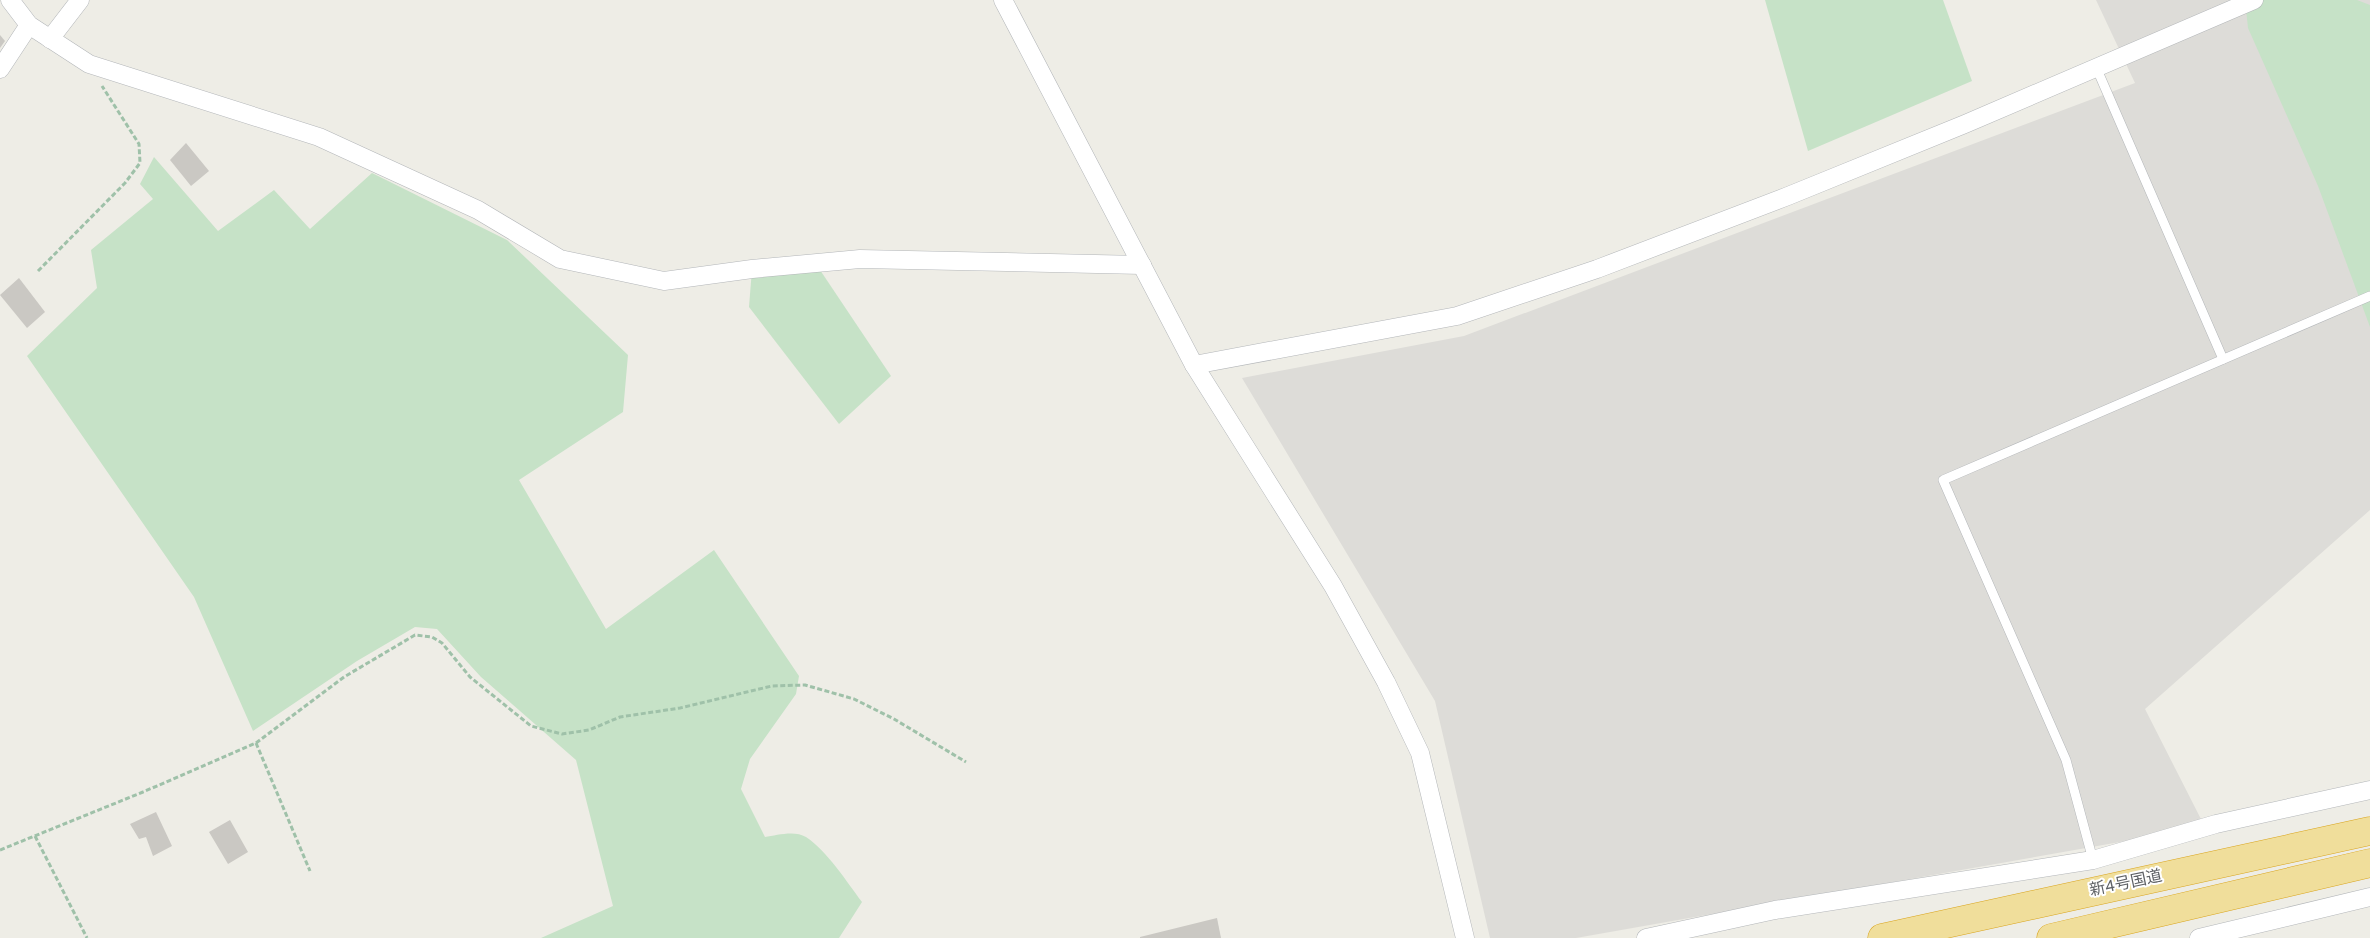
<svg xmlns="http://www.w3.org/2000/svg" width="2370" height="938" viewBox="0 0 2370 938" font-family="Overpass,'Noto Sans JP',sans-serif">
<rect width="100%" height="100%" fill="#eeede6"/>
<!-- industrial -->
<path fill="#dddcd8" d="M2096 0H2370V510L2145 709 2205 827 1576 938H1490L1435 701 1242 378 1464 336 2135 83Z"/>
<!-- green -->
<g fill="#c6e2c7">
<path d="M1765 0H1943L1972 81 1808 151Z"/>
<path d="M2245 0H2357L2370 5V327L2318 186 2248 28Z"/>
<path d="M154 157 218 231 274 190 310 229 372 173 507 240 628 355 623 412 519 480 606 629 714 550 799 676 796 694 750 759 741 789 765 837C777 835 795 830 806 837 827 851 847 882 862 902L839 938H541L613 906 576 760 481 677 437 629 415 627 357 661 253 731 194 597 27 356 97 288 91 250 153 199 140 184Z"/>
<path d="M816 264 891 376 839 424 749 307 752 269Z"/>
</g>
<!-- building -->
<g fill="#cac8c3">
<path d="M0 35 5 41 0 48Z"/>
<path d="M186 143 209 171 191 186 170 160Z"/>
<path d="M19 278 45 312 27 328 0 295Z"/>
<path d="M156 812 172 846 153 856 146 837 139 839 130 824Z"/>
<path d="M230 820 248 852 228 864 209 832Z"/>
<path d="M1217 918 1221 938H1140V937Z"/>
</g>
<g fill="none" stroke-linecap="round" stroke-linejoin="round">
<!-- lane casing -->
<g stroke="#b3b6b9" stroke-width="10">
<g id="lane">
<path d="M2096 67 2223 359"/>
<path d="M2093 860 2066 760 1943 480 2370 296"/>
</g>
</g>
<!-- street casing -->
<g stroke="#b3b6b9" stroke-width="19">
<g id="street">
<path d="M10 0 29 25 89 64 319 137 478 210 560 259 664 281 752 269 860 259 1142 265"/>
<path d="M1003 0 1194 365 1333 586 1386 682 1420 753 1465 938"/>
<path d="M50 39 80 0"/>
<path d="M0 69 29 25"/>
<path d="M1194 365 1457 316 1597 269 1788 196 1965 124 2254 0"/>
<path d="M1646 938 1775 910 2093 860 2216 824 2370 790"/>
<path d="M2199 938 2370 897"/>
</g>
</g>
<!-- highway casing -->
<g stroke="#d9a41c" stroke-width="29">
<g id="highway">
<path d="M1882 938 2370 831"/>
<path d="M2051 938 2370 863"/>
</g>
</g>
<!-- path -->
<g stroke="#9fc1a9" stroke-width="3" stroke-dasharray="5 2.5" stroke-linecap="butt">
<path d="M38 271 125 183 140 163 139 144 102 86"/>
<path d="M256 743 344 677 415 635 432 637 442 643 470 677 531 726 562 734 589 730 620 717 680 708 772 686 805 685 854 699 894 719 966 762"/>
<path d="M35 836 87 938"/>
<path d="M0 850 143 792 256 743 310 871"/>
</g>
<!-- lane -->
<use href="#lane" stroke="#fff" stroke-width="9"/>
<!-- street -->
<use href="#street" stroke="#fff" stroke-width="18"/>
<!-- highway -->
<use href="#highway" stroke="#f0de9b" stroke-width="28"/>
</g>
<g text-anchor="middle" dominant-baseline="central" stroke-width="4" stroke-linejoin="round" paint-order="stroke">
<!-- street labels -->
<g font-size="16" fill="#5e6165" stroke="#fff">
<text transform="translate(2126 884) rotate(-12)">新4号国道</text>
</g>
</g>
</svg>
